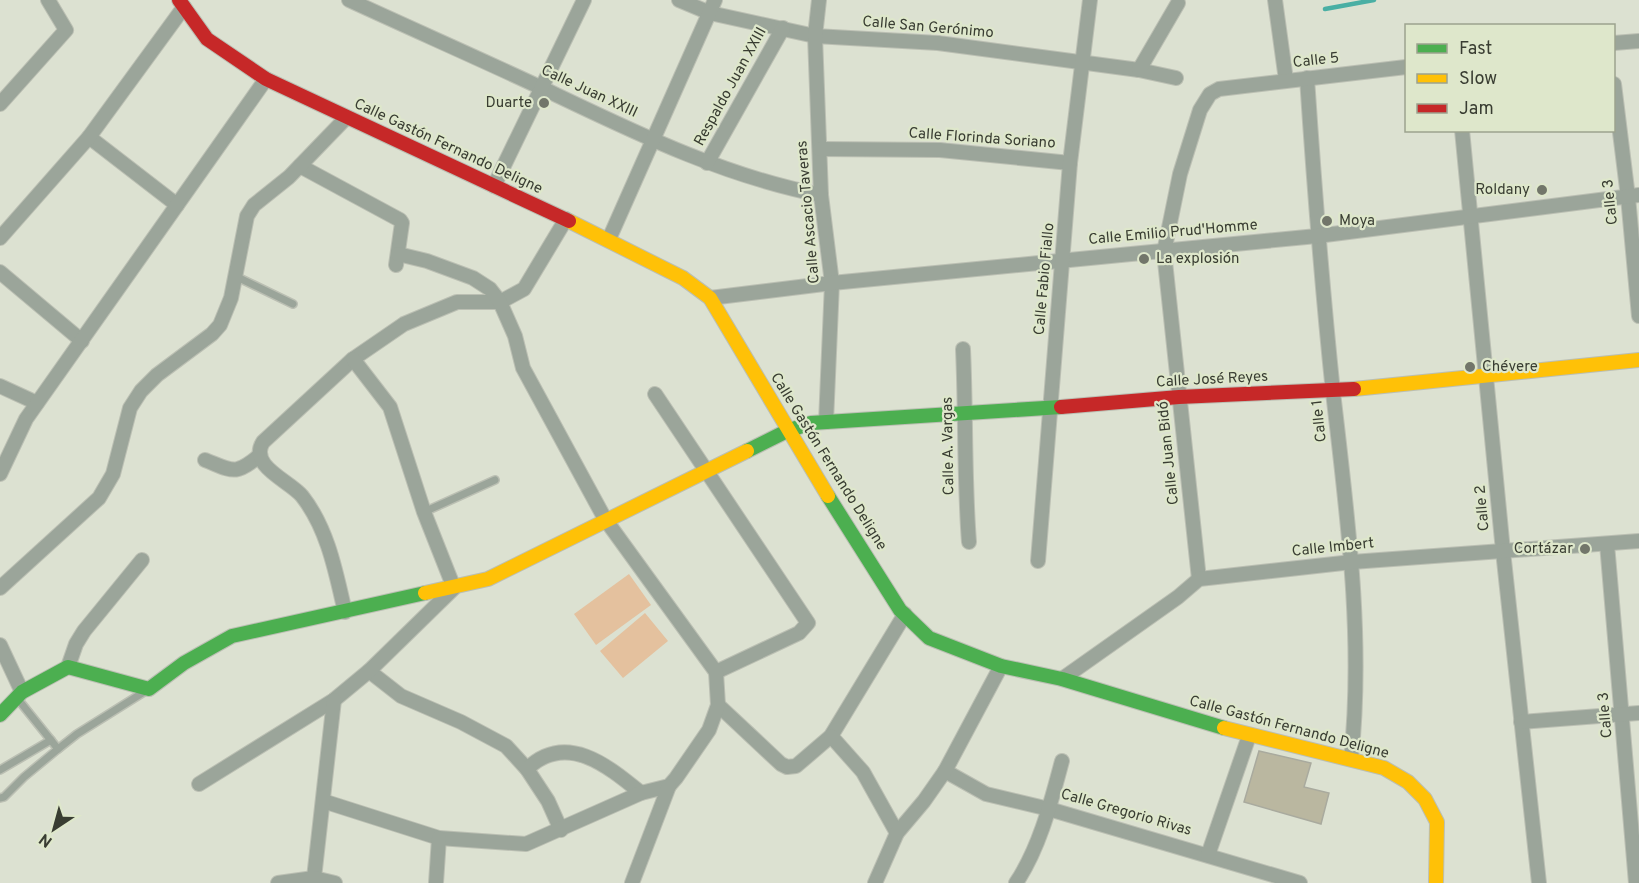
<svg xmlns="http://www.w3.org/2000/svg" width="1639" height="883" viewBox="0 0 1639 883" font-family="Overpass,sans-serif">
<rect width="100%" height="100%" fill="#dce1d1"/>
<!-- green -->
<g fill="#e4c19e">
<path d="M629 574 651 605 596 645 574 614Z"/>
<path d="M645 613 668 641 623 678 600 651Z"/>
</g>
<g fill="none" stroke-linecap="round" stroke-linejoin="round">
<!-- stream -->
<path stroke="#4aafa4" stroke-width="4.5" d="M1325 9 1374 0"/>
</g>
<!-- building -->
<path fill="#bab7a0" stroke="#a9aa9e" stroke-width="1.5" d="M1259 751 1311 763 1304 787 1329 793 1321 824 1244 802Z"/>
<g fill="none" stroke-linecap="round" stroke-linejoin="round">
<!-- lane casing -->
<g stroke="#bbbfb3" stroke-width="10">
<g id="lane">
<path d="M235 276 293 304"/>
<path d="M424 512 495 480"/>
<path d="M17 698 58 749 77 734 144 692"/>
<path d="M0 770 51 740"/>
<path d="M0 798 4 797 24 777 58 749"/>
</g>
</g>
<!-- street casing -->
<g stroke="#bbbfb3" stroke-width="16">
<g id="street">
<path d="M349 0C414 30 480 59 544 89 634 132 723 176 821 195"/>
<path d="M679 0 710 13 815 36 938 43 1139 70 1176 78"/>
<path d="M819 0 815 36 821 195 832 283 826 422"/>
<path d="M1275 0 1286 80"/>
<path d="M1614 43 1639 41"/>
<path d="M1139 70 1178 3"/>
<path d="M1307 78C1314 183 1322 287 1333 392 1347 514 1364 637 1351 759"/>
<path d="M1614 84 1628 197 1639 316"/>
<path d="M0 104 66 30 48 0"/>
<path d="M1462 130 1503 551 1539 883"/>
<path d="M89 137 177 205"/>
<path d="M820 149 940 150 1070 163"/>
<path d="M707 163 783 28"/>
<path d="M300 166 400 220 402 223 396 265"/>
<path d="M494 186 584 0"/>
<path d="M0 238 89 137 184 7"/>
<path d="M609 239 715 0"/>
<path d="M0 272 82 341"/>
<path d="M710 298 832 283 1317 236 1639 195"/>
<path d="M963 349C966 414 964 478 969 542"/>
<path d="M0 386 37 403"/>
<path d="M655 394 808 623 799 633 716 672"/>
<path d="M205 460C233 471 235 476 259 456"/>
<path d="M0 474 26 419 266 79"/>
<path d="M1607 544 1636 883"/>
<path d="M1038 561 1070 163 1090 0"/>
<path d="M1199 579 1164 252 1180 174 1200 110 1210 94 1219 89 1406 67"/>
<path d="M0 588 99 498 113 474 130 408 141 391 157 375 212 334 220 325 231 298 247 216 254 205 289 177 346 118"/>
<path d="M345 612C336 573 328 529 302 496 290 481 248 466 263 442L353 359 404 324 457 302H500L524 289 566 219"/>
<path d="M0 645 22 692"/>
<path d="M68 667 76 644 84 631 142 560"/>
<path d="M369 671 401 696 461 722 506 746 527 769 548 801 561 830"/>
<path d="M1062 679 1178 597 1199 579 1352 562 1639 541"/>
<path d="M718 705 781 764 787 767 796 766 831 736 905 614"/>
<path d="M1521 722 1639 713"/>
<path d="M831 736 863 772 897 833"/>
<path d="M527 769C566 731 608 766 641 793"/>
<path d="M945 771 986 794 1049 809 1300 883"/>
<path d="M199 784 334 700 369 671 454 588 424 512 390 407 353 359"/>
<path d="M323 801 439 838 526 844 641 793 669 786 676 778 709 730 718 705 716 672 605 519 523 368 515 336 500 302 490 289 473 278 427 261 398 254"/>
<path d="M1208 855 1249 736"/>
<path d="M314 878 334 700"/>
<path d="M278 883 314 878 335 883"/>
<path d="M436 883 439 838"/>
<path d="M632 883 669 786"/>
<path d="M875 883 897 833 924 801 945 771 1001 666"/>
<path d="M1016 883C1040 847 1051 802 1062 761"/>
</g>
</g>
<!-- fast casing -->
<g stroke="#bbbfb3" stroke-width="16">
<g id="fast">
<path d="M747 451 787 431 811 423 1061 407"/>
<path d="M828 496 900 610 929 638 1001 666 1062 679 1224 728"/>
<path d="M0 715 22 692 68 667 149 689 184 663 232 636 425 593"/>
</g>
</g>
<!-- slow casing -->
<g stroke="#bbbfb3" stroke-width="16">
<g id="slow">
<path d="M569 221 683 278 710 298 828 496"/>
<path d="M1354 389 1639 360"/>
<path d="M425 593 488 579 747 451"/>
<path d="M1224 728 1384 768 1408 782 1425 799 1437 822 1436 883"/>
</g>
</g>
<!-- jam casing -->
<g stroke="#bbbfb3" stroke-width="16">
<g id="jam">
<path d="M179 0 207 39 266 79 569 221"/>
<path d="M1061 407 1179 397 1354 389"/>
</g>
</g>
<!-- lane -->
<use href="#lane" stroke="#9ba59a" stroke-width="7"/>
<!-- street -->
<use href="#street" stroke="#9ba59a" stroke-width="14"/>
<!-- fast -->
<use href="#fast" stroke="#4caf50" stroke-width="14"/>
<!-- slow -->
<use href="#slow" stroke="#ffc107" stroke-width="14"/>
<!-- jam -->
<use href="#jam" stroke="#c62828" stroke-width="14"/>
</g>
<!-- markers -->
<g fill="#72766a" stroke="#dee7cb" stroke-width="2">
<circle cx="544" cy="103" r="6"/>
<circle cx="1542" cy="190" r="6"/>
<circle cx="1327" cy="221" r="6"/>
<circle cx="1144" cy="259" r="6"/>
<circle cx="1470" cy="367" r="6"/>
<circle cx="1585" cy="549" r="6"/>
</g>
<g text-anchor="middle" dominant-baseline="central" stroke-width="4.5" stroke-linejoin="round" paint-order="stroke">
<!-- street labels -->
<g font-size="15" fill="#393d32" stroke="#dee7cb">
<text transform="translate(928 28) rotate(5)">Calle San Gerónimo</text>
<text transform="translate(1316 61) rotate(-6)">Calle 5</text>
<text transform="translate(731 87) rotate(-61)">Respaldo Juan XXIII</text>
<text transform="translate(589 92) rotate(25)">Calle Juan XXIII</text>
<text transform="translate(982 139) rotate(4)">Calle Florinda Soriano</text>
<text transform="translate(448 147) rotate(25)">Calle Gastón Fernando Deligne</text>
<text transform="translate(1611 202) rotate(-96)">Calle 3</text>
<text transform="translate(809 212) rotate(-95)">Calle Ascacio Taveras</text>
<text transform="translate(1173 233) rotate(-5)">Calle Emilio Prud'Homme</text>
<text transform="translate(1045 279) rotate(-85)">Calle Fabio Fiallo</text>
<text transform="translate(1212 380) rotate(-3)">Calle José Reyes</text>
<text transform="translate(1320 421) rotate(-96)">Calle 1</text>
<text transform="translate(949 446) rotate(-91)">Calle A. Vargas</text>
<text transform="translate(1169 453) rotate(-96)">Calle Juan Bidó</text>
<text transform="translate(828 462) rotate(58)">Calle Gastón Fernando Deligne</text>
<text transform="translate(1483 508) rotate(-95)">Calle 2</text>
<text transform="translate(1333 548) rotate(-6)">Calle Imbert</text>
<text transform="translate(1606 715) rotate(-95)">Calle 3</text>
<text transform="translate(1289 728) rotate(15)">Calle Gastón Fernando Deligne</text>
<text transform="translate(1126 813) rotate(16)">Calle Gregorio Rivas</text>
</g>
<!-- poi labels -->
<g font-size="15" fill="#393d32" stroke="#dee7cb" text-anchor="end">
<text x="532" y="103">Duarte</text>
<text x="1530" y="190">Roldany</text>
<text x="1339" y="221" text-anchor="start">Moya</text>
<text x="1156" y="259" text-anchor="start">La explosión</text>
<text x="1482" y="367" text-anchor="start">Chévere</text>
<text x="1573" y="549">Cortázar</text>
</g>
</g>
<!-- legend -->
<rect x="1405" y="24" width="210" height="108" fill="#dee7cb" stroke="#9ca38e" stroke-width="1.5"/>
<rect x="1417" y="44" width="30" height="9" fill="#4caf50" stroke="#9ca38e" stroke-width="1.5"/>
<text x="1459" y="54" font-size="18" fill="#393d32">Fast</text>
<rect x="1417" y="74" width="30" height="9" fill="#ffc107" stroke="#9ca38e" stroke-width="1.5"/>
<text x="1459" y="84" font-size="18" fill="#393d32">Slow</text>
<rect x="1417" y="104" width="30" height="9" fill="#c62828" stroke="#9ca38e" stroke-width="1.5"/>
<text x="1459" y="114" font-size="18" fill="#393d32">Jam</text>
<!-- north arrow -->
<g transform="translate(54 829) rotate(216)" stroke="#dee7cb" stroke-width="4.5" paint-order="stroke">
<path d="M0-4.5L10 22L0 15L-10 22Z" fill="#393d32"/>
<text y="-9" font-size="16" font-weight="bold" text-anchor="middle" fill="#393d32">N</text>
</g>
</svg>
